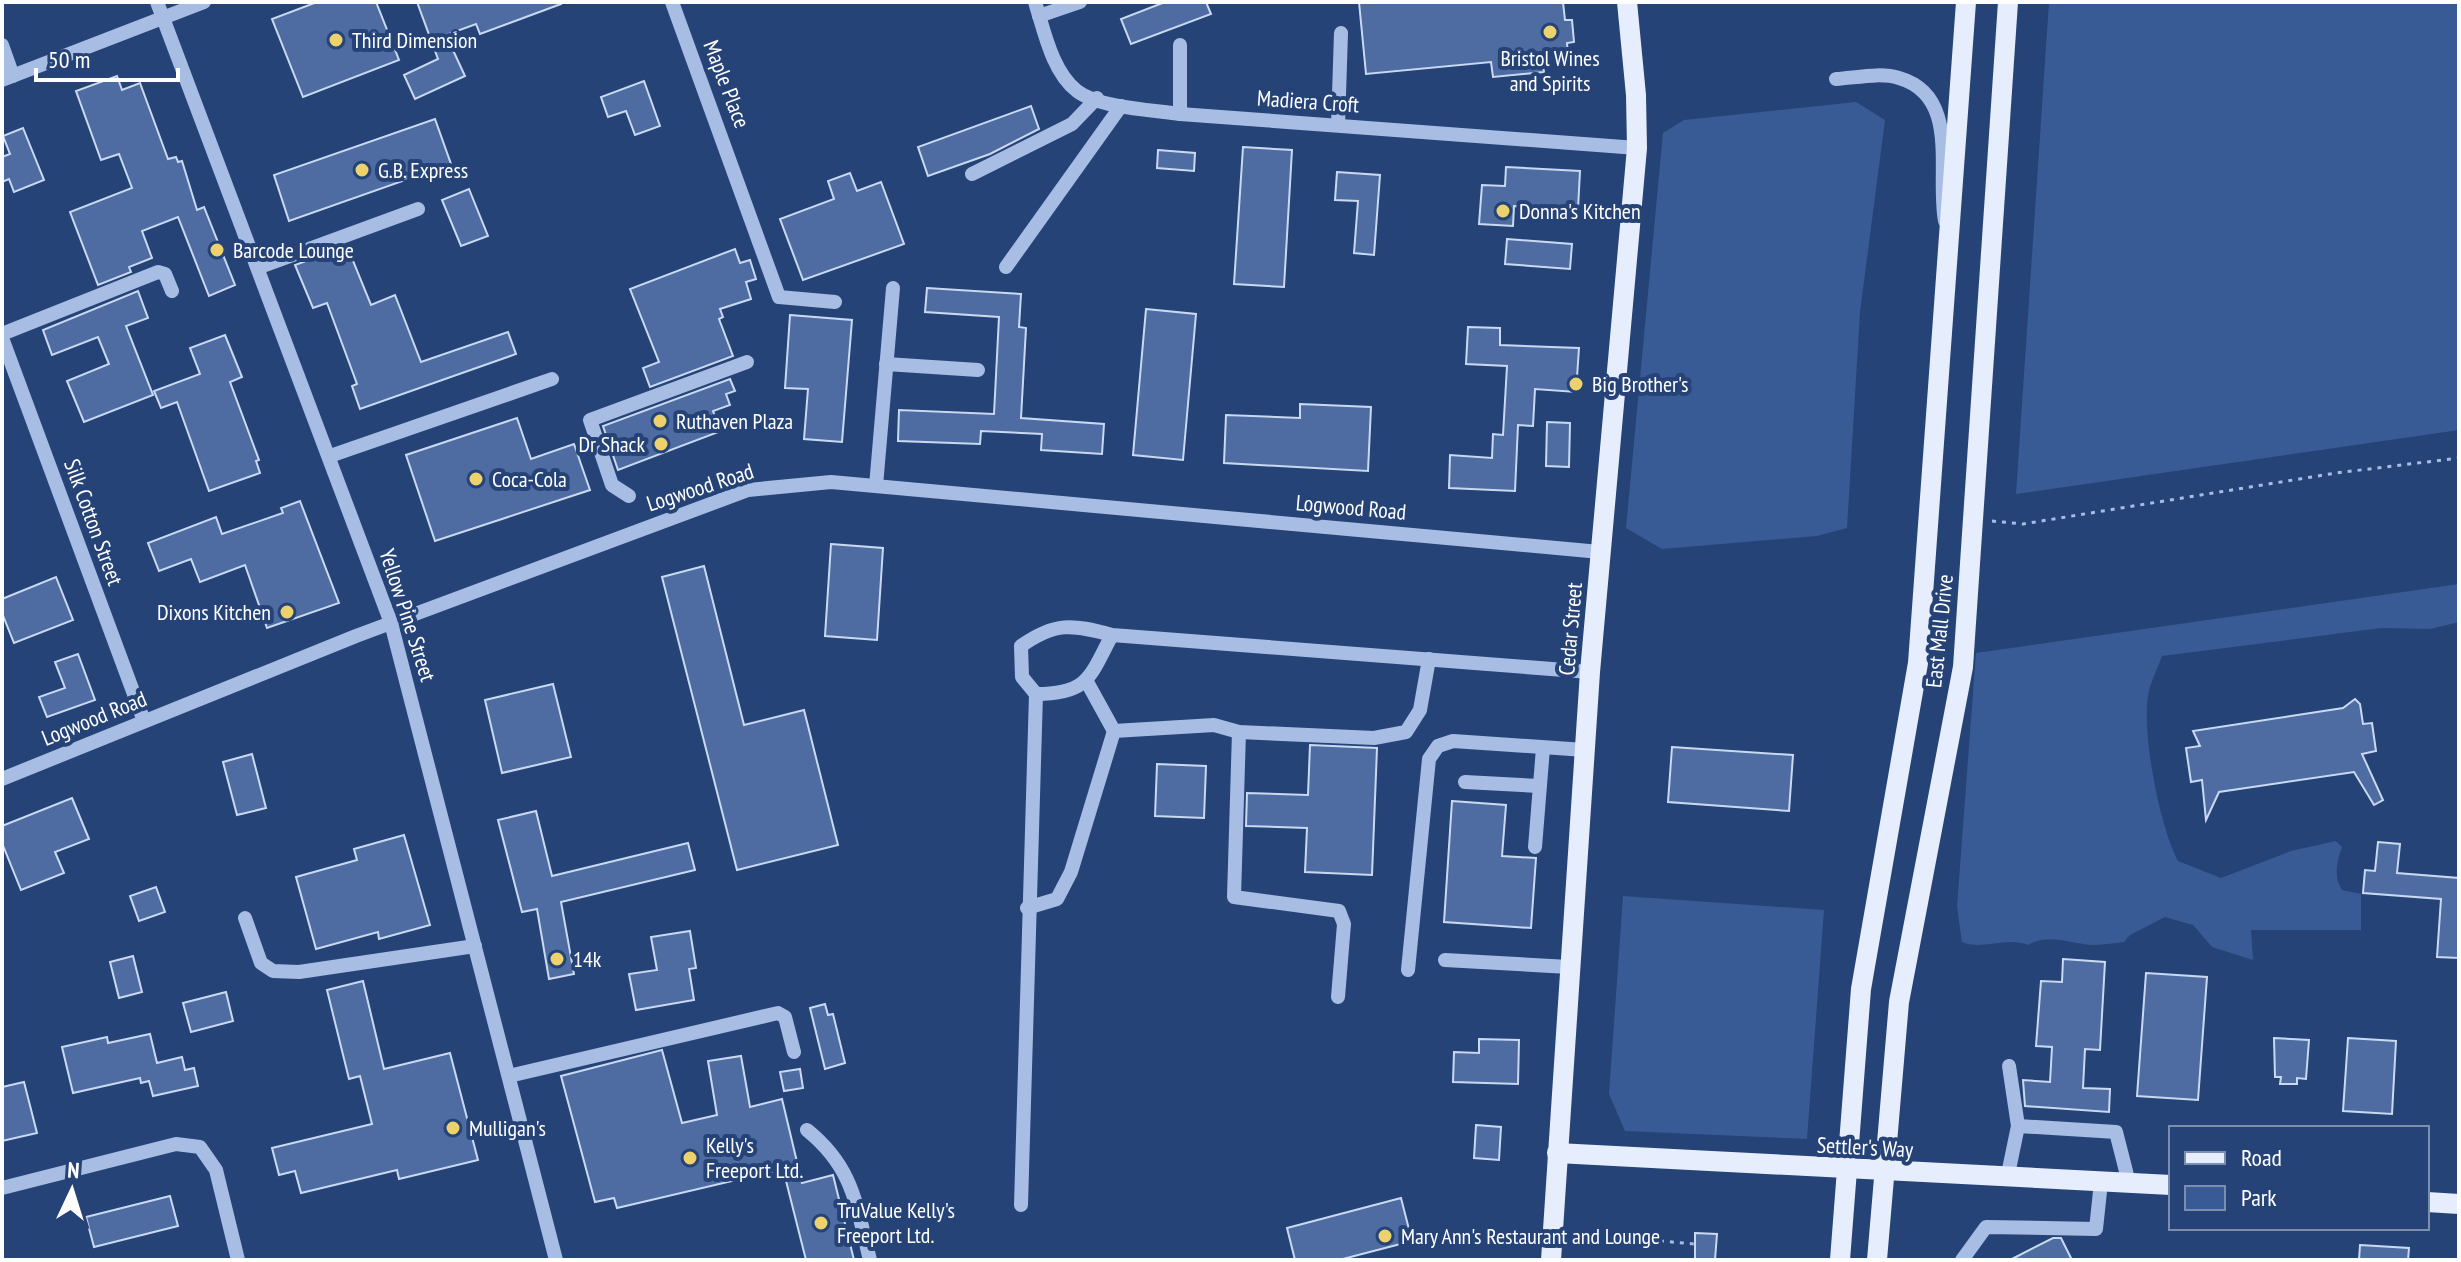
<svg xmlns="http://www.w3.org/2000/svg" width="2461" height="1262" viewBox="0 0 2461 1262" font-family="'PT Sans Narrow',sans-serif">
<rect width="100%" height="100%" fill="#254377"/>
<!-- green -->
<g fill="#395b95">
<path d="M2049 2H2459V430L2016 494Z"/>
<path d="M1856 102 1885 120 1860 312 1847 528 1817 536 1662 549 1626 528 1663 133 1684 120Z"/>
<path d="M2459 584V622L2430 629 2381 628 2162 656C2158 667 2152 679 2149 691 2140 728 2160 828 2178 861L2221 878 2291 851 2336 841 2342 847C2337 862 2333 876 2342 890L2361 894V930H2251L2253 960 2212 947 2193 925 2165 917 2130 935 2124 942C2113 943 2102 945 2091 945 2070 943 2047 933 2028 945 2006 936 1982 951 1962 942L1957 907 1976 653Z"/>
<path d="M1623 896 1824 910 1807 1139 1625 1131 1609 1094Z"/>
</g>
<!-- building -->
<g fill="#4e6ca1" stroke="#c9d9f2" stroke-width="2">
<path d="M317 2H376L399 60 303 97 272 19Z"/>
<path d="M417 2H561V4L480 34 476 24 446 35 465 76 415 99 404 75 438 59Z"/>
<path d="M1165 2H1206L1211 14 1131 44 1121 19Z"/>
<path d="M1359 2H1563L1565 20H1572L1574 42 1567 43 1568 55 1542 58 1544 72 1493 77 1491 62 1366 74Z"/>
<path d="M117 76 122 90 140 83 168 159 176 157 178 162 182 161 197 210 204 207 235 285 209 296 178 217 142 231 152 258 129 267 131 272 98 285 70 212 132 188 119 154 101 160 76 91Z"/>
<path d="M644 81 660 126 635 135 626 111 608 117 601 97Z"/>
<path d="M1031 106 1039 129 990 154 928 176 918 147Z"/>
<path d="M435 119 451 164 289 221 274 175Z"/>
<path d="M23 128 44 180 14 192 9 179 2 182V157L10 154 3 136Z"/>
<path d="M1243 147 1292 150 1284 287 1234 284Z"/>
<path d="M1158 150 1195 153 1194 171 1157 168Z"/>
<path d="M1506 167 1580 171 1578 209 1514 206 1513 226 1479 224 1482 185 1505 186Z"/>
<path d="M1337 172 1380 175 1374 255 1354 253 1358 201 1335 200Z"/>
<path d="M850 173 857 191 881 182 904 244 803 280 780 219 834 199 828 181Z"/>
<path d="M469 189 488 236 461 246 442 200Z"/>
<path d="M1507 239 1572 244 1570 269 1505 264Z"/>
<path d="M347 246 371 305 395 295 421 362 508 332 516 354 360 409 352 386 357 384 327 303 313 308 295 265Z"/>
<path d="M735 249 740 263 750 260 756 279 746 282 751 299 720 309 723 317 719 319 733 356 650 387 643 368 659 362 630 289Z"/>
<path d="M927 288 1021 294 1019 327 1026 328 1021 418 1104 424 1102 454 1041 450 1042 434 981 431 980 444 898 441 899 410 994 414 999 317 925 312Z"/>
<path d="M138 291 148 318 126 326 153 395 84 422 67 381 109 364 98 337 52 355 43 330Z"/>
<path d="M1146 309 1196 314 1183 460 1133 455Z"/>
<path d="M790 315 852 320 842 442 804 439 808 389 785 388Z"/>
<path d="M1468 327 1500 328V345L1579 348 1576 392 1535 389 1533 426 1518 425 1515 491 1449 488 1450 455 1492 458 1493 434 1503 435 1507 366 1466 364Z"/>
<path d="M225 335 242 377 230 382 259 460 256 461 260 473 209 491 177 402 161 408 154 391 200 374 190 348Z"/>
<path d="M730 379 735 391 726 394 730 405 713 411 721 431 618 470 603 426Z"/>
<path d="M1300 404 1371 407 1368 471 1224 463 1226 415 1300 418Z"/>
<path d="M517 418 531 459 574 444 590 490 435 541 406 455Z"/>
<path d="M1547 422 1570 423 1569 467 1546 466Z"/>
<path d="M300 501 339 603 267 628 245 565 200 582 191 559 159 571 148 543 216 517 222 534 283 513 281 508Z"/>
<path d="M831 544 883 548 877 640 825 636Z"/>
<path d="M704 566 744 725 804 710 838 845 737 870 662 577Z"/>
<path d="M56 577 73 620 14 643 2 613V599Z"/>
<path d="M78 654 95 700 47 717 39 697 65 688 55 662Z"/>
<path d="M553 684 571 757 502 773 485 700Z"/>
<path d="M2355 699 2360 704 2363 724 2372 723 2376 751 2362 754 2383 800 2374 805 2354 772 2219 792 2206 820 2202 780 2191 782 2186 748 2200 746 2193 731 2343 708Z"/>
<path d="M1310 745 1377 748 1372 875 1305 872 1307 828 1246 826 1247 793 1308 795Z"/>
<path d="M1672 747 1793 755 1789 811 1668 802Z"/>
<path d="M252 754 266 808 237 815 223 762Z"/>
<path d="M1157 764 1206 766 1204 818 1155 816Z"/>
<path d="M72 798 89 839 55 852 64 873 21 890 2 843V826Z"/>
<path d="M1452 801 1506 805 1502 856 1536 858 1531 928 1444 922Z"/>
<path d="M536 811 552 876 688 843 695 870 561 902 574 974 549 979 537 909 522 912 498 820Z"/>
<path d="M404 835 430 925 379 939 378 932 316 949 296 877 357 860 354 849Z"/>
<path d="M2378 842 2400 844 2397 873 2459 878V958L2437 957 2441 899 2363 893 2365 870 2375 871Z"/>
<path d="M156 887 165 912 139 921 130 896Z"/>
<path d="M690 931 696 968 689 969 694 1000 636 1010 629 974 657 970 651 937Z"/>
<path d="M133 956 142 992 119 998 110 962Z"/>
<path d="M2063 959 2105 962 2100 1050 2085 1049 2083 1088 2110 1089 2109 1112 2025 1106 2023 1080 2050 1082 2052 1047 2036 1046 2041 981 2062 982Z"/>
<path d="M2146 973 2207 977 2198 1100 2137 1096Z"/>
<path d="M363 981 384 1069 450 1053 478 1160 399 1179 397 1170 301 1193 295 1171 279 1175 272 1148 372 1124 360 1076 349 1079 327 990Z"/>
<path d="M226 992 233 1021 191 1032 183 1003Z"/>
<path d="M825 1004 828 1015 833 1014 845 1063 825 1069 810 1008Z"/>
<path d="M150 1034 157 1063 182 1057 185 1070 194 1068 198 1086 153 1096 149 1081 141 1083 140 1078 73 1093 62 1047 107 1037 108 1043Z"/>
<path d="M2274 1038 2309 1040 2306 1079 2297 1078V1084H2280L2281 1077H2275Z"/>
<path d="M2348 1038 2396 1041 2392 1114 2343 1111Z"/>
<path d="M1479 1039 1519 1040 1518 1084 1453 1082 1454 1052 1479 1053Z"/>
<path d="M662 1050 682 1123 717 1115 708 1061 741 1056 750 1107 782 1099 802 1183 833 1175 854 1260H806L783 1169 617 1208 614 1198 595 1202 561 1076Z"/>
<path d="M800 1069 803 1088 784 1091 780 1072Z"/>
<path d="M24 1082 37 1133 2 1141V1087Z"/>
<path d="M1476 1125 1501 1127 1499 1160 1474 1158Z"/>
<path d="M170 1196 178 1226 94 1247 86 1217Z"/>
<path d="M1401 1198 1412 1241 1339 1260H1295L1287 1228Z"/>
<path d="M1695 1233 1717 1234 1715 1260H1695Z"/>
<path d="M2053 1238H2061L2072 1260H2010Z"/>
<path d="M2360 1245 2409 1248 2408 1260H2359Z"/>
</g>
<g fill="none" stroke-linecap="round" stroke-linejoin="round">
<!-- path -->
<g stroke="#a7bde3" stroke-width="3" stroke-dasharray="4 6" stroke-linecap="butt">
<path d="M1992 521 2023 524 2336 473 2459 458"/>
<path d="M1640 1239 1694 1244"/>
</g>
<!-- minor -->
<g stroke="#a7bde3" stroke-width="14">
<path d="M157 2 391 623 556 1260"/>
<path d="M672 2 779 297 835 302"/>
<path d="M1035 2C1044 30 1052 72 1077 91 1099 108 1153 110 1180 114L1637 148"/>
<path d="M1039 16 1080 2"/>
<path d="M2 45 13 76"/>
<path d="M1180 45V114"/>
<path d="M1836 79C1855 78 1880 72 1899 78 1961 96 1936 173 1945 221"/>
<path d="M2 80 204 2"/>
<path d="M1338 125 1341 33"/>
<path d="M972 174 1072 124 1097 98"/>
<path d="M260 267 418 209"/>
<path d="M1006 267 1121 106"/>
<path d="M2 334 158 272 165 274 172 291"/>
<path d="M2 338 144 721"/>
<path d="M886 364 978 370"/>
<path d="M330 456 552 379"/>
<path d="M876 486 893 288"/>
<path d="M629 496 612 485 590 420 747 362"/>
<path d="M1112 635C1090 676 1089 694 1036 694L1022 677 1021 646C1055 622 1072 624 1112 635L1590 672"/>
<path d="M1087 682 1114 731 1214 725 1239 732 1374 738 1406 732 1420 710 1429 659"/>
<path d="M1239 732 1234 897 1339 911 1344 924 1338 997"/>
<path d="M2 779 356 636 748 490 831 482 1600 552"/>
<path d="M1465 782 1539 786"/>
<path d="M1535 847 1543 748"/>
<path d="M1027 908 1057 899 1071 872 1114 731"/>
<path d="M245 918 261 963 273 971 299 972 475 946"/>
<path d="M1445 960 1569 967"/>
<path d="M1408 970 1429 759 1438 746 1453 741 1585 750"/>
<path d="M2009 1066 2018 1126"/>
<path d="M509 1076 778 1013 785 1017 794 1052"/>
<path d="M807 1130C854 1168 856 1205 870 1260"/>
<path d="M2007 1179 2018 1126 2116 1132 2129 1183"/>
<path d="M2 1188 176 1144 200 1147 216 1170 238 1260"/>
<path d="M1021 1205 1036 694"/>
<path d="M1962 1260 1986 1227 2096 1229 2101 1182"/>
</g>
<!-- major -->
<g stroke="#e6edfc" stroke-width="20">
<path d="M1557 1153 2171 1185"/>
<path d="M2427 1202 2459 1204"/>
<path d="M1551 1260 1590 672 1637 148 1636 95 1627 2"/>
<path d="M1840 1260 1861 989 1918 663 1966 2"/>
<path d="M1877 1260 1899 1002 1963 667 2008 2"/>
</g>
</g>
<!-- markers -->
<g fill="#ecd16c" stroke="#254377" stroke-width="3">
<circle cx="1550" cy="32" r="8"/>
<circle cx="336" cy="40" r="8"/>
<circle cx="362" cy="170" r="8"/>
<circle cx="1503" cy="211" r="8"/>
<circle cx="217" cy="250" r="8"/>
<circle cx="1576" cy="384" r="8"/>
<circle cx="660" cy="421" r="8"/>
<circle cx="661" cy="444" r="8"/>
<circle cx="476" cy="479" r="8"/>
<circle cx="287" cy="612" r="8"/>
<circle cx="557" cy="959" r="8"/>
<circle cx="453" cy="1128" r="8"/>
<circle cx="690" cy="1158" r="8"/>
<circle cx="821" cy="1223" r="8"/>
<circle cx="1385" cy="1236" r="8"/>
</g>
<g text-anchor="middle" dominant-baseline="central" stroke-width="8" stroke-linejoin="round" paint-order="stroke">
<!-- poi labels -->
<g font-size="22" fill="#fff" stroke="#254377" text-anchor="start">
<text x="352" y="40">Third Dimension</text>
<text x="1550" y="58" text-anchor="middle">Bristol Wines<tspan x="1550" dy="25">and Spirits</tspan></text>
<text x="378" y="170">G.B. Express</text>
<text x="1519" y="211">Donna's Kitchen</text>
<text x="233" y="250">Barcode Lounge</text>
<text x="1592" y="384">Big Brother's</text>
<text x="676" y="421">Ruthaven Plaza</text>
<text x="645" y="444" text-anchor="end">Dr Shack</text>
<text x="492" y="479">Coca-Cola</text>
<text x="271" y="612" text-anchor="end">Dixons Kitchen</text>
<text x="573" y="959">14k</text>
<text x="469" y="1128">Mulligan's</text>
<text x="706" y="1145">Kelly's<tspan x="706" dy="25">Freeport Ltd.</tspan></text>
<text x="837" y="1210">TruValue Kelly's<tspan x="837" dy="25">Freeport Ltd.</tspan></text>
<text x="1401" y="1236">Mary Ann's Restaurant and Lounge</text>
</g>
<!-- street labels -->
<g font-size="22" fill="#fff" stroke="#254377">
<text transform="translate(727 84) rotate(69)">Maple Place</text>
<text transform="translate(1308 101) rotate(4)">Madiera Croft</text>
<text transform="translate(700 487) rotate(-18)">Logwood Road</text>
<text transform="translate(1351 507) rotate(5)">Logwood Road</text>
<text transform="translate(94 522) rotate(70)">Silk Cotton Street</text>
<text transform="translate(408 615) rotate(72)">Yellow Pine Street</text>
<text transform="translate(1570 629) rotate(-85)">Cedar Street</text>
<text transform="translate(1939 631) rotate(-84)">East Mall Drive</text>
<text transform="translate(94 718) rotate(-22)">Logwood Road</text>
<text transform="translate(1865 1147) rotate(3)">Settler's Way</text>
</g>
</g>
<!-- border -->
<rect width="2461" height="1262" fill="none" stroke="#ffffff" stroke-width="8"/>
<!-- legend -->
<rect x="2169" y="1126" width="260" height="104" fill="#254377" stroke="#7c8ead" stroke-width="2"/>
<rect x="2185" y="1152" width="40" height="12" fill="#e6edfc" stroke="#7c8ead" stroke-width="2"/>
<text x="2241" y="1166" font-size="24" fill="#ffffff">Road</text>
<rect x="2185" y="1186" width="40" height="24" fill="#395b95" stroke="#7c8ead" stroke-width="2"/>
<text x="2241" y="1206" font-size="24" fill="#ffffff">Park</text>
<!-- north arrow -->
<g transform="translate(72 1190) rotate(4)" stroke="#254377" stroke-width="6" paint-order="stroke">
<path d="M0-6L14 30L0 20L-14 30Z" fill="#ffffff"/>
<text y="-12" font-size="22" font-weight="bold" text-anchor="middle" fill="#ffffff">N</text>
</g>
<!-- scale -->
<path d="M36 68v12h142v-12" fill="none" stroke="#ffffff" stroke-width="4"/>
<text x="48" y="68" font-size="24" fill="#ffffff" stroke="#254377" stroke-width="6" paint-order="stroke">50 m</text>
</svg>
